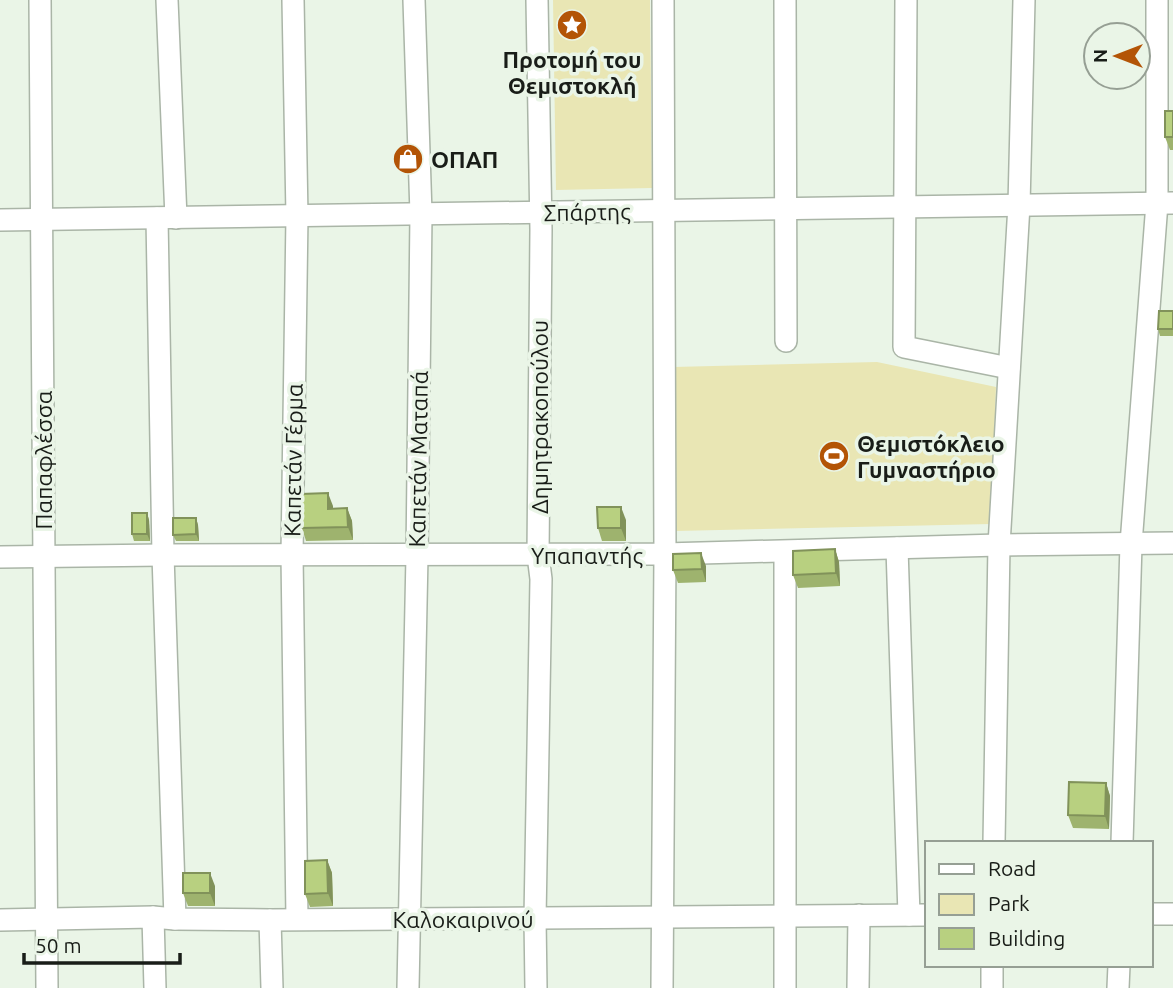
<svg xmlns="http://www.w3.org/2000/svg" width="1173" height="988" viewBox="0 0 1173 988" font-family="Ubuntu,sans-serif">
<rect width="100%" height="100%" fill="#eaf5e7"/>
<!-- green -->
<g fill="#e9e6b4">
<path d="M553 0H650L652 188 556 190Z"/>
<path d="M877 362 996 387 991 524 675 531 673 367Z"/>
</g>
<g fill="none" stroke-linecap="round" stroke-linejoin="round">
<!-- street casing -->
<g stroke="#aab5a7" stroke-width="24">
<g id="street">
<path d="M40 0 47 988"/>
<path d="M167 0 176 218"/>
<path d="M293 0 297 216 292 555 297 919"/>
<path d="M785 0 786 341"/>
<path d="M906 0 904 347 1009 368"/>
<path d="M157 218 163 555 175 919"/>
<path d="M0 220 1173 203"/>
<path d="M897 548 909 915"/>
<path d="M785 552V988"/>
<path d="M0 557 163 555 665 554 999 545 1173 543"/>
<path d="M994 843 999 545 1019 205 1024 0"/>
<path d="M1122 843 1131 544 1157 203V0"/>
<path d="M1150 914H1173"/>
<path d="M153 917 155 988"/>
<path d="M0 920 153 917 175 919 270 920 926 915"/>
<path d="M270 920 272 988"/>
<path d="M408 988 417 556 421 214 414 0"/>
<path d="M536 988 535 918 541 579 538 555 541 230 537 0"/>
<path d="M662 988 665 554 663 0"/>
<path d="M858 988 859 915"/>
<path d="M992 988V965"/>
<path d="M1118 988 1119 965"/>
</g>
</g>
<!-- street -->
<use href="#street" stroke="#fff" stroke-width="21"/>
</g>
<!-- wall -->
<g fill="#9eb36e">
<path d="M1173 111V150H1170L1165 137Z"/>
<path d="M1173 311V336H1160L1158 329Z"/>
<path d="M333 506V509L347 508 352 521 353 540 306 541 302 528Z"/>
<path d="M147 513 149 520 150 541H134L132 534Z"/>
<path d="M196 518 198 525 199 541H176L173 535Z"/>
<path d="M626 520V541H602L598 528Z"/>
<path d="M835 549 839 562 840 586 798 588 793 575Z"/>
<path d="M706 566V582L678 583 673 570Z"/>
<path d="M1106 783 1110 796 1109 829 1073 828 1068 815Z"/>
<path d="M327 860 332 873 333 906 310 907 305 894Z"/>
<path d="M215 886V906H188L183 893Z"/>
</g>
<!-- shaded-wall -->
<g fill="#81925a">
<path d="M328 493 333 506V522L328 509Z"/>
<path d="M621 507 626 520V541L621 528Z"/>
<path d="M347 508 352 521 353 540 348 527Z"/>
<path d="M147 513 149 520 150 541 147 534Z"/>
<path d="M196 518 198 525 199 541 196 534Z"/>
<path d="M835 549 839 562 840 586 836 573Z"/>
<path d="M701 553 706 566V582L702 569Z"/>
<path d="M1106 783 1110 796 1109 829 1105 816Z"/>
<path d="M327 860 332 873 333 906 328 893Z"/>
<path d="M210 873 215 886V906L210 893Z"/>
</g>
<!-- building -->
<g fill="#b8d080" stroke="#81925a" stroke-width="2">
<rect x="1165" y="111" width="8" height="26"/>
<path d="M1159 311H1173V329H1158Z"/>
<path d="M328 493V509L347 508 348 527 302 528 301 494Z"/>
<path d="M597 507H621V528H598Z"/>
<rect x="132" y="513" width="15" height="21"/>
<path d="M173 518H196V534L173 535Z"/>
<path d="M835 549 836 573 793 575V551Z"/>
<path d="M701 553 702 569 673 570V554Z"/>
<path d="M1069 782 1106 783 1105 816 1068 815Z"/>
<path d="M327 860 328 893 305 894V861Z"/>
<rect x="183" y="873" width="27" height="20"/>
</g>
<!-- icons -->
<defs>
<g id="sight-disc" transform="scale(1.575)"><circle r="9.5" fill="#b35406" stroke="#eaf5e7"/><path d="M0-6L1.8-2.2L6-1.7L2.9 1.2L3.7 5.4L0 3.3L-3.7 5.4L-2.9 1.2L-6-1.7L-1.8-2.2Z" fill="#fff"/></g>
<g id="shop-disc" transform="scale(1.575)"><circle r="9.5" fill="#b35406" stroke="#eaf5e7"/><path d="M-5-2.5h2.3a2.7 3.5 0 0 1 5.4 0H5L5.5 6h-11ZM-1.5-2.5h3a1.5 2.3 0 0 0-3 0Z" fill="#fff"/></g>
<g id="stadium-disc" transform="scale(1.575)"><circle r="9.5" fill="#b35406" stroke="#eaf5e7"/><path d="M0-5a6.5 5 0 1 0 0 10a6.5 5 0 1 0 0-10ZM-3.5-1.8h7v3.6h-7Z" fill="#fff"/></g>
</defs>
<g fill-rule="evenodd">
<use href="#sight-disc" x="572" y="25"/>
<use href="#shop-disc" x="408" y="159"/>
<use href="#stadium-disc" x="834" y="456"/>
</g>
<g text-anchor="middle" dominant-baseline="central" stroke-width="7" stroke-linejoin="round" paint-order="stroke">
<!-- poi labels -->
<g font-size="23" font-weight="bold" fill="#191d18" stroke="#eaf5e7" text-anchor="start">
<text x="572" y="59" text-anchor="middle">Προτομή του<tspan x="572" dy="26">Θεμιστοκλή</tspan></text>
<text x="431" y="159">ΟΠΑΠ</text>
<text x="857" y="443">Θεμιστόκλειο<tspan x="857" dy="26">Γυμναστήριο</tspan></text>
</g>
<!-- street labels -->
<g font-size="23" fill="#191d18" stroke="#eaf5e7">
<text transform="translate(587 212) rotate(-1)">Σπάρτης</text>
<text transform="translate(539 417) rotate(-90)">Δημητρακοπούλου</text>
<text transform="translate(418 459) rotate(-89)">Καπετάν Ματαπά</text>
<text transform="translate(43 460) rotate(-90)">Παπαφλέσσα</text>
<text transform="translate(293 460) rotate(-89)">Καπετάν Γέρμα</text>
<text x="587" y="555">Υπαπαντής</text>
<text x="463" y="919">Καλοκαιρινού</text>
</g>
</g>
<!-- legend -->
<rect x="925" y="841" width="228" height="126" fill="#eaf5e7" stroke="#969f94" stroke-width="2"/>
<rect x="939" y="864" width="35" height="10" fill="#ffffff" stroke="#969f94" stroke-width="2"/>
<text x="988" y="876" font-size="21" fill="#191d18">Road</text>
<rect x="939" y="894" width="35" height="21" fill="#e9e6b4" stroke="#969f94" stroke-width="2"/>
<text x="988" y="911" font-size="21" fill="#191d18">Park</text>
<rect x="939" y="928" width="35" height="21" fill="#b8d080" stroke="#969f94" stroke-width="2"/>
<text x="988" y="946" font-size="21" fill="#191d18">Building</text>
<!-- north arrow -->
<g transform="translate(1117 56) rotate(270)"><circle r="33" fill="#eaf5e7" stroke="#969f94" stroke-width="2"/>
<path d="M0-5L12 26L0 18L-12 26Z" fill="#b35406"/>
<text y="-10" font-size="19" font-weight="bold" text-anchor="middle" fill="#191d18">N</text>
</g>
<!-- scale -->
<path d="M24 953v10h156v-10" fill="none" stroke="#191d18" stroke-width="3.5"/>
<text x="35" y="953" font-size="21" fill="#191d18" stroke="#eaf5e7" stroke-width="5" paint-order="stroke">50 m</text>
</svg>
